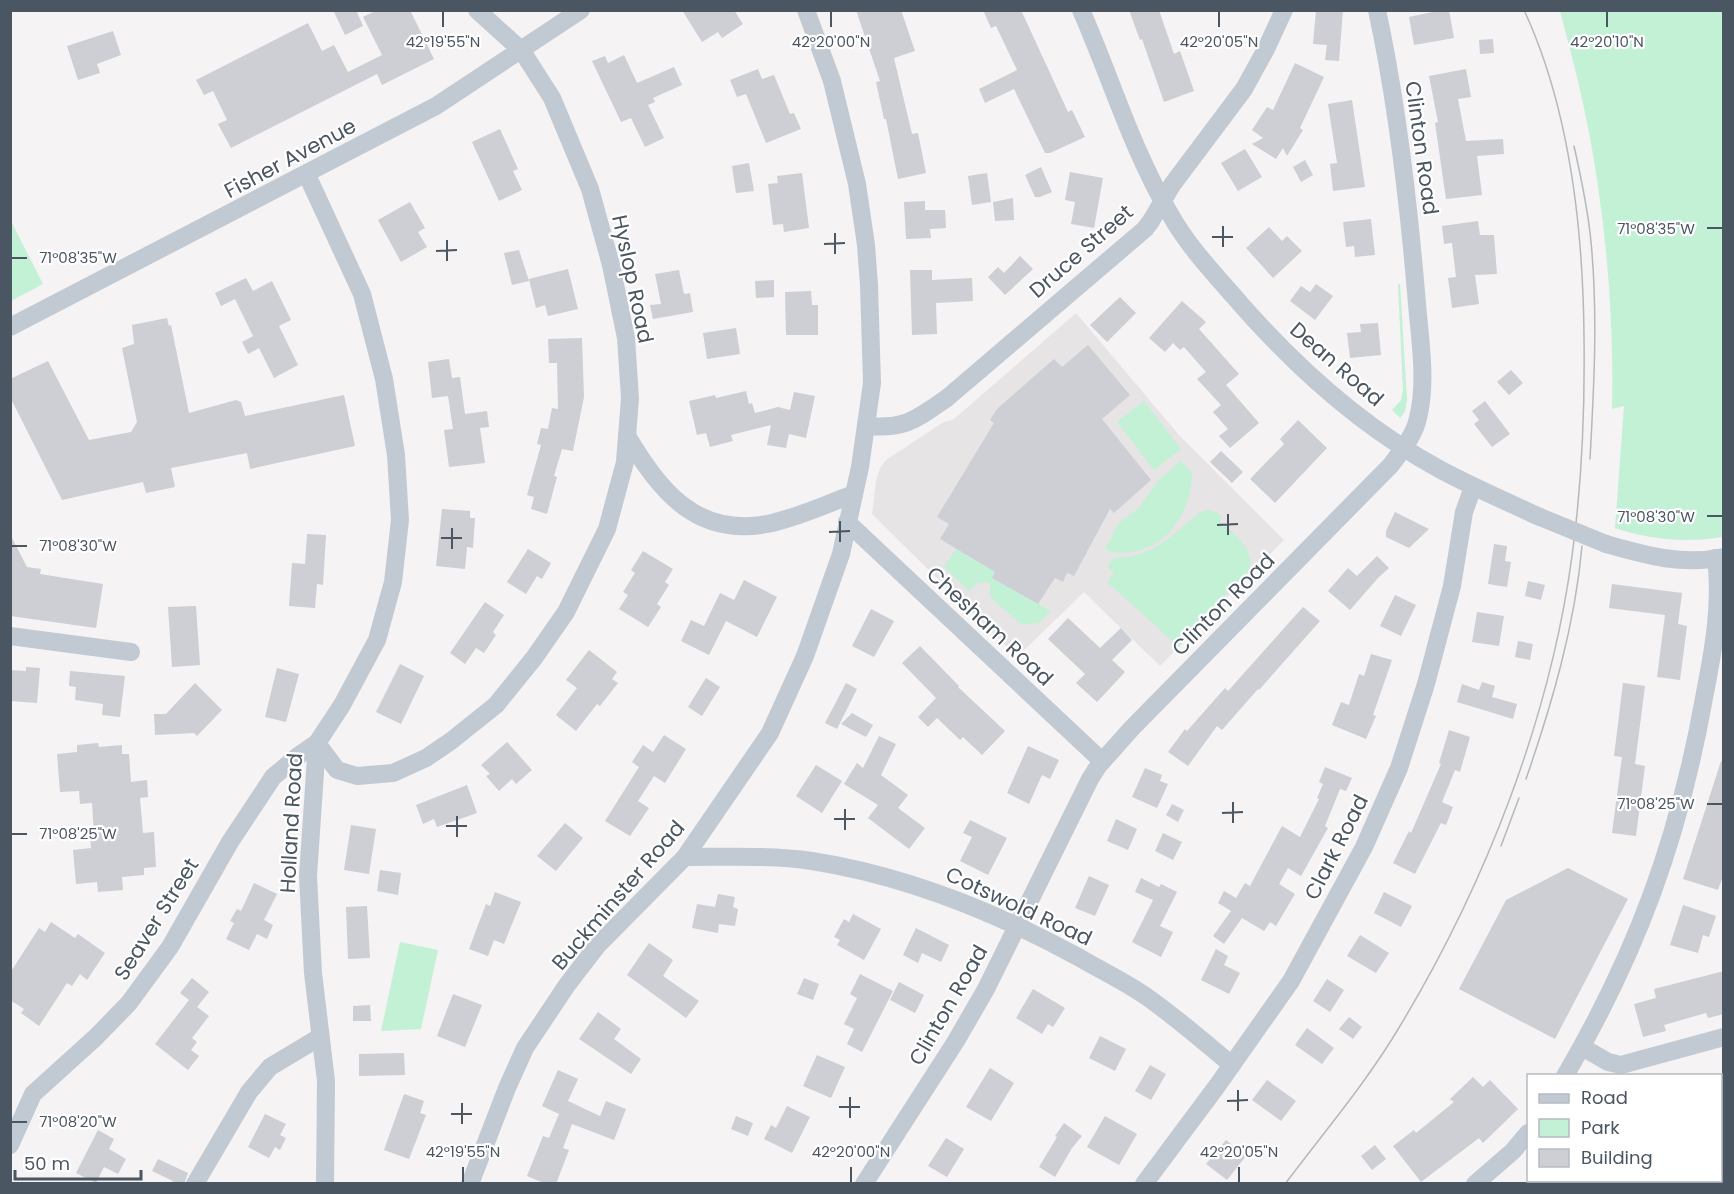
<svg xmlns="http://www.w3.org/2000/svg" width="1734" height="1194" viewBox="0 0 1734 1194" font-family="Poppins,sans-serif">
<rect width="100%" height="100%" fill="#f5f3f3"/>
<!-- education -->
<path fill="#e6e4e5" d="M1076 313 1179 435 1284 540 1160 666 1084 592 1017 657 872 514 876 481 880 468 886 460 942 423 954 419Z"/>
<!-- green -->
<g fill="#c3f1d5">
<path d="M1560 11H1723V537C1687 543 1650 540 1615 528L1624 406 1612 409C1614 321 1607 235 1592 149 1584 102 1572 56 1560 11Z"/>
<path d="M11 221 43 284 11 301H10Z"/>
<path d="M1398 284H1400L1407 400 1405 411 1400 418 1392 410 1401 400 1403 390Z"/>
<path d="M1144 401 1181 449 1154 470 1117 422Z"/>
<path d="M1181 461 1192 473C1191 510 1171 545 1132 552 1121 553 1113 554 1105 549L1119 523 1139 508 1158 481Z"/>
<path d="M1207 510 1216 512 1222 517 1219 520C1233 534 1256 549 1249 570L1213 607 1179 647 1107 582 1114 573 1107 566 1114 558C1153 557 1172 536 1200 512Z"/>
<path d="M956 549 995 572 992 578 1051 611 1040 622 1022 625 990 597V583L979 582 969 591 944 567Z"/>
<path d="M400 942 438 950 421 1029 381 1031Z"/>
</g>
<!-- building -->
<g fill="#cdcfd5">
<path d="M333 10H356L363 26 345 35Z"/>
<path d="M377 10H410L434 59 382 85 377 74 231 148 218 124 227 120 213 91 204 95 196 80 308 23 322 51 334 45 348 72 382 55 363 17Z"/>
<path d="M682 10H734L743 24 722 38 718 32 702 42Z"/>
<path d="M856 10H901L915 51 894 58 912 134 918 133 926 173 898 179 886 119H884L876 82 880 81Z"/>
<path d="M983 10H1021L1068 112 1072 110 1085 137 1050 153H1045L1014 89 985 103 979 89 1017 70 996 26 991 28Z"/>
<path d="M1129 10H1159L1174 54 1180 51 1194 91 1164 102 1142 39 1140 40Z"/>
<path d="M1316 10H1343L1339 61 1325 60 1327 45 1313 44Z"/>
<path d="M1442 10H1449L1454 38 1414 45 1409 17Z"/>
<path d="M113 31 121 55 97 64 100 73 78 80 67 46Z"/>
<path d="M1493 39 1494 53 1480 54 1479 40Z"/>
<path d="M624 55 637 83 674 67 682 85 653 98 655 102 648 105 664 138 645 147 631 118 621 122 592 61 605 56 608 63Z"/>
<path d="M1295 63 1324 77 1300 128 1303 130 1287 156 1283 148 1276 159 1252 144 1263 138 1252 130 1267 107 1273 110Z"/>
<path d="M758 69 762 79 774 75 790 114 794 113 801 129 766 143 746 94 737 97 730 80Z"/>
<path d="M1466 69 1471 97 1458 99 1466 141 1503 139 1504 154 1477 156 1482 195 1446 199 1435 123 1438 122 1429 76Z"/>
<path d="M1352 100 1365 187 1333 191 1330 164 1337 163 1328 104Z"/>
<path d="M500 129 518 169 513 171 522 190 499 201 472 142Z"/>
<path d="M1245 149 1262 177 1238 191 1221 163Z"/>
<path d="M1305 160 1313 175 1301 182 1293 167Z"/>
<path d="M749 163 754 191 736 193 732 166Z"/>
<path d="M1041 167 1052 192 1040 197H1035L1025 175Z"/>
<path d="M1070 172 1103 178 1094 228 1071 224 1075 202 1065 200Z"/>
<path d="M802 173 809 228 784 232 783 224 773 225 768 184 778 183 777 176Z"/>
<path d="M987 173 991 202 972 205 968 176Z"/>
<path d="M1013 198 1014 220 995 221 993 202Z"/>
<path d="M925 201V210H945L946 228 930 229 931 238 906 239 904 202Z"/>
<path d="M410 202 425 228 418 232 427 247 401 262 378 220Z"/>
<path d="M1371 219 1375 255 1355 257 1354 246 1346 247 1343 222Z"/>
<path d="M1478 221 1480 235H1494L1497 274 1475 275 1479 304 1452 308 1448 278 1456 277 1452 243 1444 244 1442 226Z"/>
<path d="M1269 227 1282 241 1287 236 1302 251 1273 278 1246 248Z"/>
<path d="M519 250 529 281 512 285 504 253Z"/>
<path d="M1020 256 1033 269 1005 295 988 277 998 267 1004 273Z"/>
<path d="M568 269 578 309 548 316 545 305 536 308 529 279Z"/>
<path d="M679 270 684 294 690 293 693 312 653 319 650 305 661 304 655 274Z"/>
<path d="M910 270H932V280L972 278 973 301 936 303 937 334 912 335Z"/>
<path d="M246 278 253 291 272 281 291 320 279 326 298 365 274 378 259 348 248 354 242 342 253 336 235 299 221 306 215 293Z"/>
<path d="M774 280V297L756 298 755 281Z"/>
<path d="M1316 284 1333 296 1315 320 1290 301 1301 286 1310 292Z"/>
<path d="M811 291 812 305H818V335H786L785 292Z"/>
<path d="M1120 297 1136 313 1107 342 1090 325Z"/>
<path d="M1182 301 1206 322 1199 329 1239 374 1226 385 1259 423 1230 448 1219 436 1228 429 1213 412 1221 405 1197 379 1206 372 1184 347 1180 350 1173 343 1165 352 1149 338Z"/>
<path d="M167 318 169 326 171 325 189 413 236 400 241 402 245 416 344 395 355 446 250 469 247 453 171 468 175 487 146 493 143 482 62 500 10 397V379L48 361 89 440 131 432 137 422 122 348 134 344 132 325Z"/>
<path d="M1378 323 1381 355 1350 358 1347 333 1361 332 1360 324Z"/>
<path d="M736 328 740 354 707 359 703 333Z"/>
<path d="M582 338 584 397 573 451 562 449 554 476 557 477 547 514 531 509 534 497 527 495 541 445 537 444 541 428 548 429 552 408 558 409 557 363H549L548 339Z"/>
<path d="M1088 345 1130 395 1102 419 1151 480 1114 513 1110 509 1074 576 1067 573 1063 582 1055 578 1038 604 992 578 995 572 940 539 949 524 937 517 994 423 990 420 997 409 1054 359 1062 367Z"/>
<path d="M449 359 452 378 460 377 465 414 487 411 489 427 480 428 485 463 449 467 444 430 453 429 448 396 432 398 428 362Z"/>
<path d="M1511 370 1523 383 1509 395 1497 382Z"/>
<path d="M746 391 749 404 752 403 755 413 778 407 790 410 794 392 815 396 806 438 789 434 786 448 767 445 771 425 731 435 733 441 710 447 706 433 697 435 689 401 715 395 716 398Z"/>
<path d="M1485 401 1510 434 1492 447 1474 424 1479 420 1472 411Z"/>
<path d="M1298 420 1327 448 1275 503 1250 479 1284 444 1280 439Z"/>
<path d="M1221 451 1243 472 1232 483 1210 462Z"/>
<path d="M442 509 470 511V518H475L473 548 467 547 465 569 436 566Z"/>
<path d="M1395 512 1429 529 1409 548 1386 537V531Z"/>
<path d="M10 534 27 567 41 569 40 574 103 584 96 628 10 616Z"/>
<path d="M307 534 326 535 323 585 317 584 315 608 289 606 292 563 305 564Z"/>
<path d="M1494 544 1507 546 1505 561 1511 562 1507 587 1488 584Z"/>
<path d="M528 549 551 563 542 579 537 576 526 594 507 582Z"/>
<path d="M643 551 673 569 665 582 669 585 657 604 661 607 648 627 619 609 628 595 623 592 635 573 631 570Z"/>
<path d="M1377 556 1389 568 1378 578 1350 610 1328 591 1348 568 1357 576Z"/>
<path d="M744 580 777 597 757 637 726 621 709 655 681 641 691 620 704 626 720 593 734 600Z"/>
<path d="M1528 581 1545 585 1541 600 1525 596Z"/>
<path d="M1612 584 1682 593 1678 624 1687 626 1680 680 1657 677 1665 615 1609 608Z"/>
<path d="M1395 595 1416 605 1401 636 1380 626Z"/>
<path d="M485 602 504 615 493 632 496 635 484 653 476 648 465 664 450 653Z"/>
<path d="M196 606 200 665 172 667 168 607Z"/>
<path d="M1303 607 1320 621 1259 690 1258 689 1222 730 1217 726 1188 766 1168 752 1185 729 1187 731 1225 688 1228 691Z"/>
<path d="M871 609 894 621 874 657 852 646Z"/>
<path d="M1477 612 1504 616 1499 646 1472 642Z"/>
<path d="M1068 618 1100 648 1121 628 1132 640 1112 660 1125 672 1097 702 1076 683 1085 674 1048 639Z"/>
<path d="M1518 641 1533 644 1530 660 1515 657Z"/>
<path d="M920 646 959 686 958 687 1005 731 982 755 963 737 960 740 937 718 928 727 918 717 936 698 902 663Z"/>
<path d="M589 650 617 672 612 679 618 683 600 706 597 704 576 731 556 715 577 688 566 680Z"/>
<path d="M1371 654 1392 660 1373 715 1376 716 1366 739 1332 725 1341 702 1349 705 1359 674 1364 676Z"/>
<path d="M400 664 424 676 401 724 376 712Z"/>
<path d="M26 667 40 668 37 703 10 701V670L26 671Z"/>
<path d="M277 668 299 674 286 722 265 717Z"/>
<path d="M70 671 125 676 120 717 102 715 103 704 75 700 76 687 69 686Z"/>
<path d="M706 678 720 687 702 716 688 707Z"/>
<path d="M1482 682 1495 686 1492 697 1517 704 1513 719 1457 702 1462 684 1479 690Z"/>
<path d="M195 683 222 710 197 736 194 733 155 735 154 714H166Z"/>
<path d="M846 683 857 689 837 729 825 723Z"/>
<path d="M1623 683 1645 686 1635 764 1645 766 1636 836 1612 833 1622 757 1614 756Z"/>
<path d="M852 713 873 725 866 737 841 724Z"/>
<path d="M1449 730 1470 737 1460 772 1455 770 1442 802 1453 807 1446 825 1441 823 1415 874 1393 863 1409 831 1411 833 1441 764 1439 763Z"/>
<path d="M664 735 686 749 665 783 654 776 638 801 649 808 630 836 605 821 639 767 632 762 643 745 653 752Z"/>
<path d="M879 736 896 744 881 775 908 795 898 808 925 828 909 849 868 818 878 805 844 784 857 763 863 768Z"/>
<path d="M507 742 532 770 516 784 512 779 499 791 486 776 490 774 481 765Z"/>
<path d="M98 743 99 747 122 745V754H129L131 782 147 780 148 797 140 798 143 833 154 832 156 867 144 868V875L122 877 123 890 98 892 97 882 76 884 73 850 91 848 90 834H94L92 803 80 804 79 791 60 792 57 754 77 752V745Z"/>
<path d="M1028 746 1059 760 1050 779 1042 775 1029 804 1007 793Z"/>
<path d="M1721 761 1724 762V873L1718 890 1683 879Z"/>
<path d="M816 765 842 781 822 813 796 796Z"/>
<path d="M1325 767 1352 778 1346 791 1340 789 1325 826 1328 828 1301 876 1288 868 1279 884 1295 894 1276 926 1270 922 1264 931 1242 918 1224 944 1213 936 1231 911 1218 903 1224 891 1236 898 1245 883 1250 886 1282 826 1300 837 1319 799 1317 798 1323 784 1319 782Z"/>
<path d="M1145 768 1162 775 1160 781 1168 784 1157 808 1132 797Z"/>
<path d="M467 785 477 813 437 827 434 819 423 824 416 805Z"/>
<path d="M1172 804 1184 810 1178 822 1166 815Z"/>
<path d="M1116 819 1137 829 1128 850 1107 841Z"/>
<path d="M970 820 1007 838 988 875 960 861 972 837 963 833Z"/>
<path d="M565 823 583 838 556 871 537 856Z"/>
<path d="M351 825 376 829 369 874 344 870Z"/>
<path d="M1163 833 1182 842 1173 860 1155 851Z"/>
<path d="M1568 868 1628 899 1555 1039 1459 989 1506 900Z"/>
<path d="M380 870 401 873 398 895 377 891Z"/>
<path d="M1089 876 1109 885 1095 916 1075 908Z"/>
<path d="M1141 878 1159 887 1161 884 1177 892 1160 926 1173 932 1161 957 1132 942 1153 900 1135 892Z"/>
<path d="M254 883 277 894 264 920 273 925 267 939 257 934 249 950 226 939 234 923 230 921 237 909 241 911Z"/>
<path d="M495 892 521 902 504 944 494 940 488 956 469 949 486 904 490 906Z"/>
<path d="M1384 892 1412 906 1401 927 1374 913Z"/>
<path d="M718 894 735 897 733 907 738 909 735 926 719 924 718 933 692 928 697 904 715 907Z"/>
<path d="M1683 905 1716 916 1709 937 1703 935 1698 953 1670 945Z"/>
<path d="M367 906 370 958 348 959 346 907Z"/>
<path d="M853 914 881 929 864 960 837 945 840 940 834 937 844 919 849 922Z"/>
<path d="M51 922 75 938 78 934 105 953 87 980 80 974 72 986 67 983 39 1026 21 1013 24 1009 10 1000V973L39 928 45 932Z"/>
<path d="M916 928 949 945 941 962 922 953 918 963 903 955Z"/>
<path d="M1360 935 1389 953 1376 973 1347 956Z"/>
<path d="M649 943 673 960 663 976 699 1001 686 1018 627 975Z"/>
<path d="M1216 949 1228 956 1224 965 1240 973 1229 994 1201 980Z"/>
<path d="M1724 971V1014L1708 1018 1706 1013 1664 1025 1666 1031 1643 1037 1634 1004 1656 998 1654 989Z"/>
<path d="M860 974 893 991 862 1052 847 1044 854 1029 844 1024 857 998 850 994Z"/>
<path d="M192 978 209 992 197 1007 209 1016 192 1038 197 1042 191 1050 199 1056 188 1070 155 1044 189 1000 180 993Z"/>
<path d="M804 978 819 984 813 1000 797 994Z"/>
<path d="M1327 979 1344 990 1330 1012 1313 1001Z"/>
<path d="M899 982 924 995 915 1013 890 1000Z"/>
<path d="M1033 989 1065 1008 1053 1027 1048 1024 1042 1034 1016 1018Z"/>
<path d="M453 994 482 1005 465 1047 437 1036Z"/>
<path d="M370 1005 371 1021H353V1006Z"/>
<path d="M598 1012 621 1029 614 1039 641 1059 631 1074 579 1039Z"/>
<path d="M1349 1017 1362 1027 1353 1039 1339 1029Z"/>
<path d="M1307 1028 1334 1048 1322 1064 1295 1045Z"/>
<path d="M1100 1036 1126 1049 1115 1071 1089 1058Z"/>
<path d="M404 1053 405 1075 359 1076V1054Z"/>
<path d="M817 1055 845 1067 831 1098 803 1086Z"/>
<path d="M1150 1065 1166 1074 1151 1100 1135 1091Z"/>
<path d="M990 1068 1014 1083 991 1121 966 1107Z"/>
<path d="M558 1070 578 1079 568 1101 600 1116 606 1101 626 1109 614 1140 572 1124 563 1148 569 1150 556 1184H546L527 1176 543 1136 549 1138 559 1114 542 1106Z"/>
<path d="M1473 1077 1483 1087 1490 1080 1518 1109 1483 1143 1479 1138 1421 1182 1393 1146 1414 1130 1416 1133 1454 1102 1450 1099Z"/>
<path d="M1267 1080 1296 1101 1281 1121 1252 1100Z"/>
<path d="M404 1094 424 1101 420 1113 426 1115 409 1159 384 1150Z"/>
<path d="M787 1106 810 1117 792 1153 764 1139 771 1125 776 1128Z"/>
<path d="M265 1114 286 1124 280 1135 286 1138 280 1150 275 1147 269 1158 248 1147Z"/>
<path d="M736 1116 753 1123 748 1136 731 1129Z"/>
<path d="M1105 1116 1137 1134 1119 1165 1087 1147Z"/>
<path d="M1064 1123 1082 1136 1072 1148 1055 1177 1039 1167 1057 1137 1055 1136Z"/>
<path d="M98 1130 114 1139 109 1149 126 1159 118 1174 104 1167 96 1183 76 1173Z"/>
<path d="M946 1138 964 1149 947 1177 928 1166Z"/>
<path d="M1226 1140 1246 1156 1227 1180 1206 1164Z"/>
<path d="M1375 1145 1386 1159 1372 1170 1361 1156Z"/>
<path d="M158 1159 188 1173 184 1184H171L173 1181 152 1171Z"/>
</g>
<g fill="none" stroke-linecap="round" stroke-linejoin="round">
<!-- minor -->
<g stroke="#c1cad2" stroke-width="18">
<path d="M1081 10C1111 78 1132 150 1170 214 1186 243 1209 268 1231 293 1290 362 1361 427 1441 470 1473 487 1507 502 1540 517"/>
<path d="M307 175 362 294 384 379 396 455 400 520 393 582 377 640 342 705 317 743 308 876 313 973 326 1081 325 1184"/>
<path d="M10 327 436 106 581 10"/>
<path d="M866 426C906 429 915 420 947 398L1145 229 1151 221 1172 185 1244 89 1266 49 1284 10"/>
<path d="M627 436C660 491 696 537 767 524 797 518 826 504 854 494"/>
<path d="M847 522 1102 761"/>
<path d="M1606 544C1645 555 1682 566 1724 557"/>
<path d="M10 636 131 652"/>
<path d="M317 743 337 770 357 776 393 773 426 758 451 741 496 705 534 658 566 612 607 529 625 462 630 398 626 338 611 265 590 189 552 98 522 51 477 10"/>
<path d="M685 857C727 857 771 855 812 861 908 876 996 912 1080 958 1102 971 1126 982 1147 997 1177 1018 1204 1042 1232 1065"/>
<path d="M1582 1047 1608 1062 1621 1065 1724 1037"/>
<path d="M1565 1076C1637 953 1679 838 1704 698 1713 652 1722 605 1716 558"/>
<path d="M10 1145 33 1094 96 1037 129 1003 170 947 230 842 273 777 298 756 317 743"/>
<path d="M195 1184 249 1092 270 1067 320 1037"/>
<path d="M470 1184 507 1088 525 1048 567 985 597 946 685 857 770 733 805 656 841 554 860 467 872 383 869 285 866 245 857 184 832 81 806 10"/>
<path d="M864 1184 956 1041 986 989 1090 779 1099 765 1132 728 1391 465C1402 450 1414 436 1418 418 1427 382 1420 340 1417 304 1409 206 1398 107 1377 10"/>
<path d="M1144 1184 1217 1086 1291 981 1364 847 1399 768 1426 684 1452 586 1464 512 1473 487"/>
<path d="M1475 1184 1513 1151 1528 1133"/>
</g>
<!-- tram -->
<g stroke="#b5b8bd" stroke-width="1.5">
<path d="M1574 146C1581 177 1588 209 1591 242 1598 314 1594 387 1590 459"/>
<path d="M1526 779C1552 704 1575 625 1582 546"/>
<path d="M1501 846 1519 798"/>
<path d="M1285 1184C1324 1132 1367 1082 1400 1026 1485 885 1550 719 1572 556 1582 483 1585 409 1584 336 1583 228 1570 109 1524 10"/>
</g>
<!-- minor-bridge -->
<path stroke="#c1cad2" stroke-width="18" d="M1540 517 1606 544"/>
</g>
<!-- ticks -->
<path fill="none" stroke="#4a5661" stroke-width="2" d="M443 12V27M831 12V27M1219 12V27M1607 12V27M1223 226V247M1707 228H1722M835 233V254M1212 237H1233M447 240V261M824 244 845 243M436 251 457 250M12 258H27M1228 514V535M1707 516H1722M840 521V542M1217 525 1238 524M452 528V549M829 532 850 531M441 538H462M12 546H27M1233 802V823M1707 804H1722M845 809V830M1222 813 1243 812M457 816V837M834 819H855M446 826H467M12 834H27M1238 1090V1111M850 1097V1118M1227 1101 1248 1100M462 1103V1124M839 1107H860M451 1114H472M12 1122H27M463 1167V1182M851 1167V1182M1239 1167V1182"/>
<g text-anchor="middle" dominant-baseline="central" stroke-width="4.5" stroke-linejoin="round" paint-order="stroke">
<!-- street labels -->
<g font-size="21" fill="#4a5661" stroke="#fff">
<text transform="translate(1422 148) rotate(82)">Clinton Road</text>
<text transform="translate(290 158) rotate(-28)">Fisher Avenue</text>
<text transform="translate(1081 251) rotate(-41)">Druce Street</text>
<text transform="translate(633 279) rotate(78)">Hyslop Road</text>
<text transform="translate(1337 364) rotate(41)">Dean Road</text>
<text transform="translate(1223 604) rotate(-45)">Clinton Road</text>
<text transform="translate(990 626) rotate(43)">Chesham Road</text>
<text transform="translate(291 823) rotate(-87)">Holland Road</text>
<text transform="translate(1336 847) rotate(-63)">Clark Road</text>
<text transform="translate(618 895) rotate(-49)">Buckminster Road</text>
<text transform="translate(1019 906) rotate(25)">Cotswold Road</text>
<text transform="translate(156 919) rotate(-58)">Seaver Street</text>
<text transform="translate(948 1005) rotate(-60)">Clinton Road</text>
</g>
</g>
<g font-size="15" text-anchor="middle" fill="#4a5661" stroke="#fff" stroke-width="4.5" stroke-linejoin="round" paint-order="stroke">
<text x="443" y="47">42°19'55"N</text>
<text x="831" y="47">42°20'00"N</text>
<text x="1219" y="47">42°20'05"N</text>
<text x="1607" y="47">42°20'10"N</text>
<text x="1656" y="234">71°08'35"W</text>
<text x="78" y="263">71°08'35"W</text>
<text x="1656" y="522">71°08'30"W</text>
<text x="78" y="551">71°08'30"W</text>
<text x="1656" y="809">71°08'25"W</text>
<text x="78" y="839">71°08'25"W</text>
<text x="78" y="1127">71°08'20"W</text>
<text x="463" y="1157">42°19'55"N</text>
<text x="851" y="1157">42°20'00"N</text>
<text x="1239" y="1157">42°20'05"N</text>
</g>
<!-- border -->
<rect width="1734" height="1194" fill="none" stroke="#4a5661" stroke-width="24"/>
<!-- legend -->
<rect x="1527" y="1074" width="195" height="108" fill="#ffffff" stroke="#b7bbc0" stroke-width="1.5"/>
<rect x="1539" y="1094" width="30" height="9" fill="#c1cad2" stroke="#b7bbc0" stroke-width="1.5"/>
<text x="1581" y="1104" font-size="18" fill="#4a5661">Road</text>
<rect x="1539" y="1119" width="30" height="18" fill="#c3f1d5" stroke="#b7bbc0" stroke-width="1.5"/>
<text x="1581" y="1134" font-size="18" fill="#4a5661">Park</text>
<rect x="1539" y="1149" width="30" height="18" fill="#cdcfd5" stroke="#b7bbc0" stroke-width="1.5"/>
<text x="1581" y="1164" font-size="18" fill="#4a5661">Building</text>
<!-- scale -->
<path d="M15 1170v9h126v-9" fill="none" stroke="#4a5661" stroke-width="3"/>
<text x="24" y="1170" font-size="18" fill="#4a5661" stroke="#ffffff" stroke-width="4.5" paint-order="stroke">50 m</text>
</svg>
